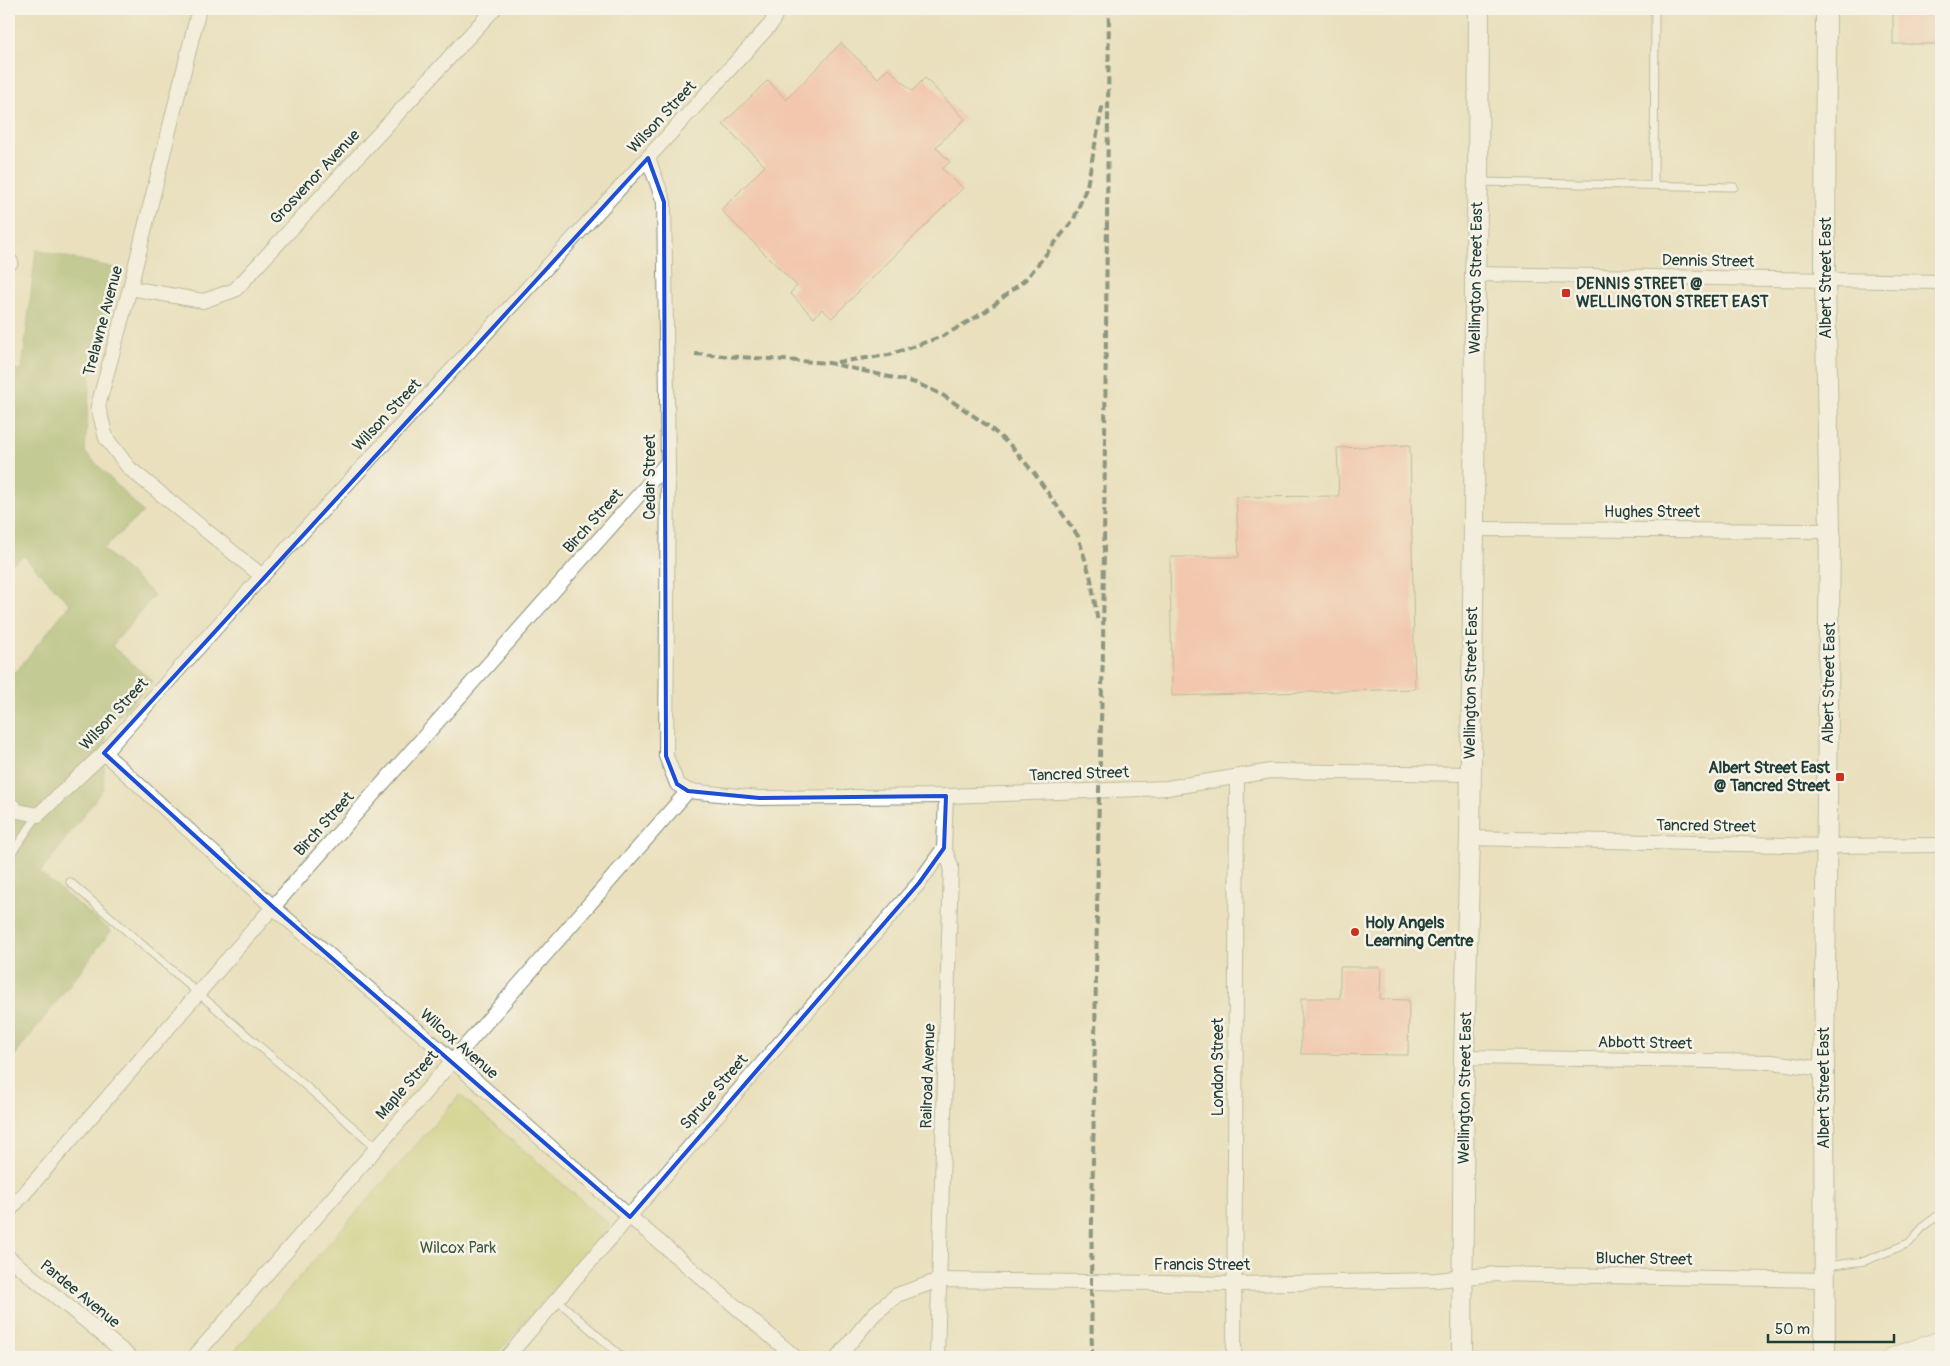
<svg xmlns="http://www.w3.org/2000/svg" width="1950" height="1366" viewBox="0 0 1950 1366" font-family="Pangolin,sans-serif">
<rect width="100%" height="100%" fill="#f7f3e8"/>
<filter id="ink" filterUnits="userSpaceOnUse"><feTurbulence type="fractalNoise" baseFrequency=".02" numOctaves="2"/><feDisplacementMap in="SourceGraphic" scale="10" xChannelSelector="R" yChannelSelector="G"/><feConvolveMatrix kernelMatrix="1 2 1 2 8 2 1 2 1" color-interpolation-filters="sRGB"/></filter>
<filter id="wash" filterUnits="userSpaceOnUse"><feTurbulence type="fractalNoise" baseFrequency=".0096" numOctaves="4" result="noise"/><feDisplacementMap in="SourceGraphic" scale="20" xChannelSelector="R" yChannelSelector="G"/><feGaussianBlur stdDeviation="1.12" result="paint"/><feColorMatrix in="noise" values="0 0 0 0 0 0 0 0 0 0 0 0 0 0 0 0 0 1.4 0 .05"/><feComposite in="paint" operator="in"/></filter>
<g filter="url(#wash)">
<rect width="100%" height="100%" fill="#eae0bd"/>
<!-- green -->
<path fill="#becb6c" stroke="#6e8450" d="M460 1095 610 1225 494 1357H229Z"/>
<!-- forest -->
<path fill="#96af60" stroke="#5a764a" d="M36 250 119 269 90 376 85 452 143 512 103 549 154 595 112 646 152 681 106 730 103 789 40 873 111 931 9 1063V672H16L70 604 24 556 9 565V369L22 370Z"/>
<g id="blocks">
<!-- building -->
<g fill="#fda99a">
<rect x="1893" y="9" width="48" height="35"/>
<path d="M841 43 878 78 888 68 912 91 925 78 965 119 936 147 950 162 942 169 963 188 832 318 822 309 814 318 790 293 797 286 721 210 765 166 723 124 768 80 786 100Z"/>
<path d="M1410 445 1415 689 1172 696 1170 557H1239L1236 497 1339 496 1337 448Z"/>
<path d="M1340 967H1381L1380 999 1409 1000 1408 1055 1301 1054V998H1340Z"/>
</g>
</g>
</g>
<g filter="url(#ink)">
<use href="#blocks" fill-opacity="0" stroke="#848e78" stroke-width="1"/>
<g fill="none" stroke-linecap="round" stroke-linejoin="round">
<!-- service casing -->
<g stroke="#848e78" stroke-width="9">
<g id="service">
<path d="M1479 182 1734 187"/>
<path d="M1654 185 1655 9"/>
<path d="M9 857 38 815"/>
<path d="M70 882 376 1147"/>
<path d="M1826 1266 1865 1261 1909 1243 1925 1225 1941 1213"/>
<path d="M557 1300 622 1357"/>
</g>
</g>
<!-- minor casing -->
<g stroke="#848e78" stroke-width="16">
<g id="minor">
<path d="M199 9 130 288 98 406 106 438 129 468 262 576"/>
<path d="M648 158 664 202 668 462 666 756 677 784 688 791 759 798 946 796 1167 788 1271 771 1470 774"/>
<path d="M9 261 11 262"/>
<path d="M1475 274 1941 282"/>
<path d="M130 288 203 301 235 290 494 9"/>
<path d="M1474 529 1830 531"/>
<path d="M104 753 273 907 452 1060 630 1217 795 1357"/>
<path d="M9 803 18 811 38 815 104 753 262 576 771 24 778 9"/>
<path d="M1470 838 1827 846 1941 845"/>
<path d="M1464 1057 1772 1062 1824 1069"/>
<path d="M9 1211 273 907 668 462"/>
<path d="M9 1258 130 1357"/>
<path d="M194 1357 688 791"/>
<path d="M507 1357 919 883 944 848"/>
<path d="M838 1357 874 1314 897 1295 939 1280 1235 1284 1436 1280 1496 1274 1824 1280"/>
<path d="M937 1357 951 866 944 848 946 796"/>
<path d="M1234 1357 1237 777"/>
</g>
</g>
<!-- tertiary casing -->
<g stroke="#848e78" stroke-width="19">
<path id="tertiary" d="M1892 1357 1941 1340"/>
</g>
<!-- secondary casing -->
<g stroke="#848e78" stroke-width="22">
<g id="secondary">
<path d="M1462 1357 1464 1057 1470 838 1474 529 1475 274 1478 182 1479 9"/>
<path d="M1825 1357 1824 1069 1830 531 1825 280 1826 9"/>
</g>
</g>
<!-- service -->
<use href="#service" stroke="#fff" stroke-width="7"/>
<!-- minor -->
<use href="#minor" stroke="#fff" stroke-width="14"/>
<!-- tertiary -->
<use href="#tertiary" stroke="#fff" stroke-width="18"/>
<!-- secondary -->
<use href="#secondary" stroke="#fff" stroke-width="20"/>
<!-- rail -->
<g stroke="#1f3d34" stroke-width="4" stroke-dasharray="8 4" stroke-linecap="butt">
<path d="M695 354 829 363 916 383 941 394 968 412 988 426 1011 446 1034 473 1078 536 1091 579 1098 623"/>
<path d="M837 362 889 355 943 336 985 312 1027 278 1074 219 1087 186 1103 103"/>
<path d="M1092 1357 1091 1282 1099 791 1103 653 1109 9"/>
</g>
</g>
</g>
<!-- marked area -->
<path d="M0 0H1950V1366H0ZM648 158 664 202 666 756 677 784 688 791 759 798 946 796 944 848 919 883 630 1217 273 907 104 753Z" fill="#eae0bd" fill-opacity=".55" fill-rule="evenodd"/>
<path fill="none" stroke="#1d4ed8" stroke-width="4" stroke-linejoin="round" d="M648 158 664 202 666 756 677 784 688 791 759 798 946 796 944 848 919 883 630 1217 273 907 104 753Z"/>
<!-- markers -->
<g fill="#c8321e" stroke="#f7f3e8" stroke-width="2">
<rect x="1561" y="288" width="10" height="10" rx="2.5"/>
<rect x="1835" y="772" width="10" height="10" rx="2.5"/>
<circle cx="1355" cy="932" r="5"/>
</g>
<g text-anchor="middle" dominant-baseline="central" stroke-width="5" stroke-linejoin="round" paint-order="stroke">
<!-- street labels -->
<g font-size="16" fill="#1f3d34" stroke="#f7f3e8">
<text transform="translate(662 117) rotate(-47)">Wilson Street</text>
<text transform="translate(315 177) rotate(-47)">Grosvenor Avenue</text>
<text transform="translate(1708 261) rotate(1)">Dennis Street</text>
<text transform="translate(1476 278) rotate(-89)">Wellington Street East</text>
<text transform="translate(1826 278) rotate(-90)">Albert Street East</text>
<text transform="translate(103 321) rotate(-75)">Trelawne Avenue</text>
<text transform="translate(387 415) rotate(-47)">Wilson Street</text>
<text transform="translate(650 477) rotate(-90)">Cedar Street</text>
<text x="1652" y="512">Hughes Street</text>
<text transform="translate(593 521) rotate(-48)">Birch Street</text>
<text transform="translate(1471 683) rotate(-89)">Wellington Street East</text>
<text transform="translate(1829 683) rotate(-89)">Albert Street East</text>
<text transform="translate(114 714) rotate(-47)">Wilson Street</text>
<text transform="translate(1079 774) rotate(-2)">Tancred Street</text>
<text transform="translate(324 824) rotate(-48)">Birch Street</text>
<text transform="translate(1706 826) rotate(1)">Tancred Street</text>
<text transform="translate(1645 1043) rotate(1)">Abbott Street</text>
<text transform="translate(459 1044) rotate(41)">Wilcox Avenue</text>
<text transform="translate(1218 1067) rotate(-90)">London Street</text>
<text transform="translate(928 1076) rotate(-88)">Railroad Avenue</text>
<text transform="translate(407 1085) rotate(-49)">Maple Street</text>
<text transform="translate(1465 1088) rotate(-89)">Wellington Street East</text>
<text transform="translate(1824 1088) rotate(-90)">Albert Street East</text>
<text transform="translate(714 1092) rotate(-49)">Spruce Street</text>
<text transform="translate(1644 1259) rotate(1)">Blucher Street</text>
<text x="1202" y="1265">Francis Street</text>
<text transform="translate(80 1294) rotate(39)">Pardee Avenue</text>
</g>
<!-- poi labels -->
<g font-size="16" font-weight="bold" fill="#1f3d34" stroke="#f7f3e8" text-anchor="start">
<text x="1576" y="284">DENNIS STREET @<tspan x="1576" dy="18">WELLINGTON STREET EAST</tspan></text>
<text x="1830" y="768" text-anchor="end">Albert Street East<tspan x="1830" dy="18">@ Tancred Street</tspan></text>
<text x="1365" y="923">Holy Angels<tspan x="1365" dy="18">Learning Centre</tspan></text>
</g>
<!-- park labels -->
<g font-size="16" fill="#3f593f" stroke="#f7f3e8">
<text x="458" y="1248">Wilcox Park</text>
</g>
</g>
<!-- margin -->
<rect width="1950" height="1366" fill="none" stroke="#f7f3e8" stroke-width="30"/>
<!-- scale -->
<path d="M1768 1334v8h126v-8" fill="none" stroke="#1f3d34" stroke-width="2.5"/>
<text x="1775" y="1334" font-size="15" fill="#1f3d34" stroke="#f7f3e8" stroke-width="4" paint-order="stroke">50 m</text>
</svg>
